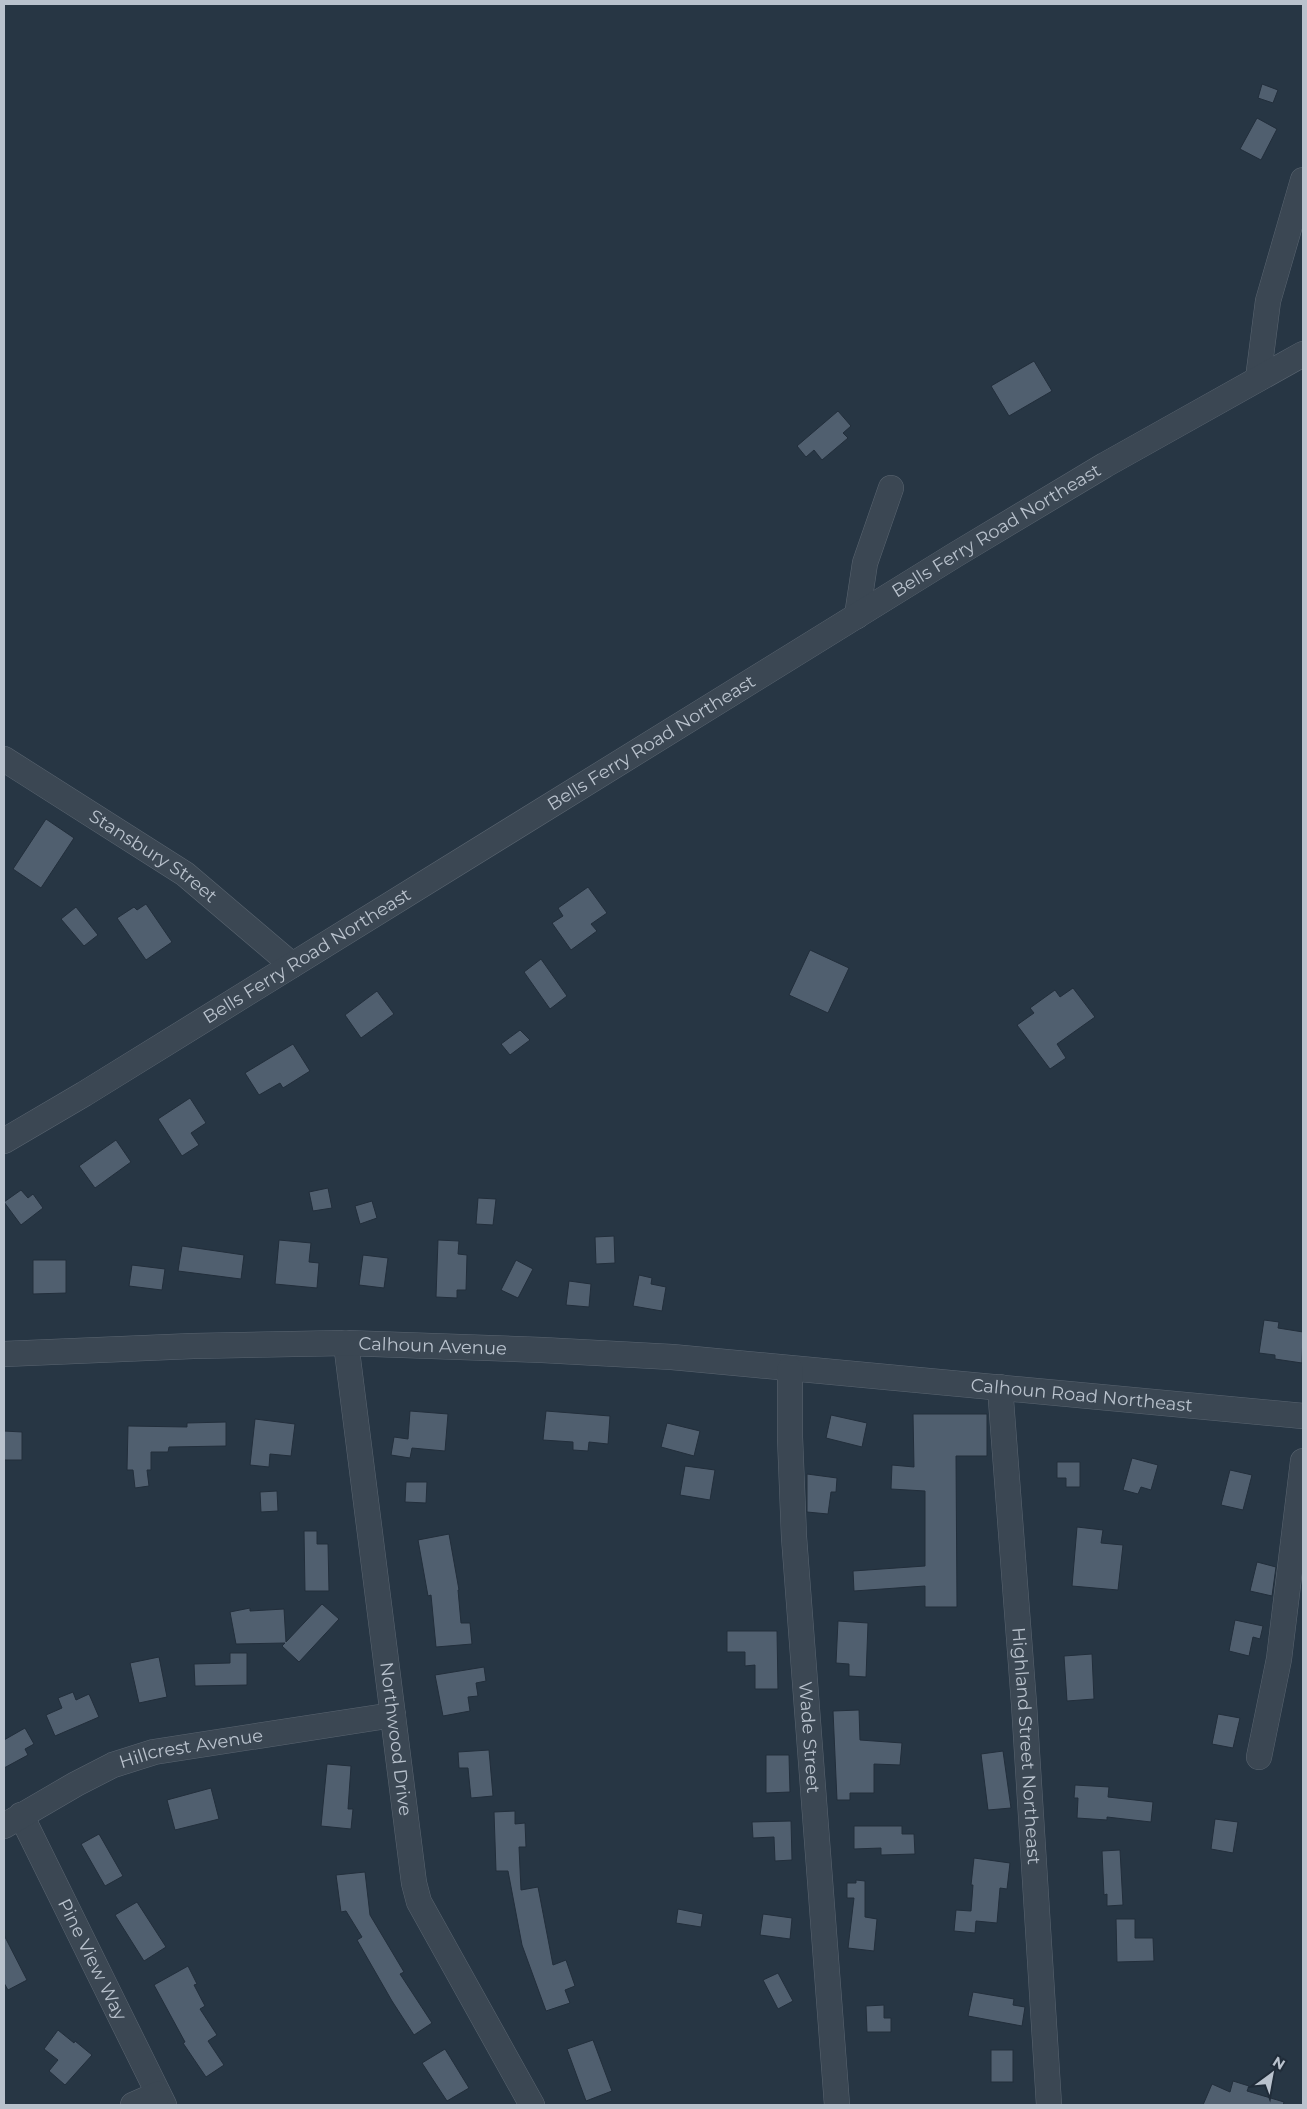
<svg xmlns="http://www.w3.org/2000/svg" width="1307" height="2109" viewBox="0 0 1307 2109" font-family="Montserrat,sans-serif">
<rect width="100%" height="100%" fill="#273644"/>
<!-- building -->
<g fill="#505f6f" stroke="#222e3b">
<path d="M1262 84 1278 90 1273 103 1258 98Z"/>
<path d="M1257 118 1277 129 1261 160 1240 149Z"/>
<path d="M1034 361 1052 391 1009 416 991 386Z"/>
<path d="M838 411 851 426 843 433 848 438 822 460 814 450 806 457 797 446Z"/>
<path d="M46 819 74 838 41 888 13 869Z"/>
<path d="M588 887 607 913 591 924 597 931 571 950 552 923 563 916 558 908Z"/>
<path d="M146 904 172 942 146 960 117 918 134 907 137 910Z"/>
<path d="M76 907 98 935 84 946 61 919Z"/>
<path d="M810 950 849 968 828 1013 789 995Z"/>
<path d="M541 959 567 996 550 1009 524 972Z"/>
<path d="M1073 988 1095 1017 1057 1044 1066 1058 1050 1069 1017 1025 1034 1013 1030 1008 1055 990 1060 997Z"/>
<path d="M377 991 394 1014 361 1038 345 1015Z"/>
<path d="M520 1030 530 1040 510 1055 501 1044Z"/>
<path d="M293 1044 310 1071 283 1088 280 1083 259 1095 245 1073Z"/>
<path d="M190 1098 206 1123 191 1133 199 1145 182 1156 158 1119Z"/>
<path d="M116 1140 131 1162 95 1188 79 1166Z"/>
<path d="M328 1188 332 1208 313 1211 309 1192Z"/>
<path d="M21 1190 28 1198 33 1194 43 1208 21 1225 4 1202Z"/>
<path d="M478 1198 496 1199 493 1225 476 1224Z"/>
<path d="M372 1201 377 1218 360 1224 355 1206Z"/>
<path d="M614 1236 615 1263 596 1264 595 1237Z"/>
<path d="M279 1240 311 1243 309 1262 319 1263 317 1288 275 1284Z"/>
<path d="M438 1240 459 1241 458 1254 467 1255 466 1290H457V1298L436 1297Z"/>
<path d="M182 1246 244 1255 241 1279 178 1271Z"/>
<path d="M363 1255 388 1258 384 1288 359 1285Z"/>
<path d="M33 1260H66V1293L33 1294Z"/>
<path d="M516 1260 533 1269 518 1298 501 1290Z"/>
<path d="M132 1265 165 1269 162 1290 129 1286Z"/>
<path d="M639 1275 652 1278 651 1284 666 1287 662 1311 633 1306Z"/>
<path d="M569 1281 591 1284 589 1307 566 1305Z"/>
<path d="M1264 1320 1279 1322 1278 1328 1303 1332 1302 1363 1275 1359V1355L1259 1353Z"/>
<path d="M410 1411 448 1414 445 1451 412 1448 410 1458 391 1455 394 1437 408 1439Z"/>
<path d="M546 1411 610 1416 608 1444 589 1442 588 1451 573 1450V1442L543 1440Z"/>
<path d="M913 1414H987V1456H956L957 1607H925V1586L854 1591 853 1571 925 1566V1491L891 1489 892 1465 914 1467Z"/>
<path d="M831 1415 867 1423 862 1447 826 1438Z"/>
<path d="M255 1419 295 1424 291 1456 270 1454 269 1467 250 1465Z"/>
<path d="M226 1422V1446L169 1447 168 1452H151V1470H147L149 1486 135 1488 133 1470H127L128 1426 187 1427V1423Z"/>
<path d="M667 1423 700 1431 694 1456 661 1447Z"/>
<path d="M4 1431 22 1432V1460H4Z"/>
<path d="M1132 1458 1158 1465 1151 1490 1141 1487 1138 1494 1123 1490Z"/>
<path d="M1057 1462H1080V1487H1066V1478H1057Z"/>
<path d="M685 1466 715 1470 710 1500 680 1495Z"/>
<path d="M1230 1470 1252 1475 1243 1510 1221 1505Z"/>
<path d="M807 1474 837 1478 836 1492H831L828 1514 807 1512Z"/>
<path d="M406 1482H427L426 1503 405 1502Z"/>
<path d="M277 1491 278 1511 261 1512 260 1492Z"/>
<path d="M1077 1527 1103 1530 1101 1543 1123 1545 1118 1590 1072 1586Z"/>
<path d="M304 1531H317V1544H328L329 1591H305Z"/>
<path d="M449 1534 459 1590H458L461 1623H470L472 1644 436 1647 431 1595 428 1596 418 1540Z"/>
<path d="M1257 1562 1276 1567 1272 1596 1250 1591Z"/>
<path d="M322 1604 339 1619 299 1662 282 1646 285 1643 236 1644 230 1612 250 1608V1611L284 1609 286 1642Z"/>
<path d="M1235 1620 1263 1626 1260 1639 1253 1637 1249 1656 1229 1651Z"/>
<path d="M838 1621 868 1623 866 1677 849 1676V1664L836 1663Z"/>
<path d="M727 1631H777L778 1689H755V1665L745 1666V1652H727Z"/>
<path d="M230 1653H247V1685L195 1686 194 1664 230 1663Z"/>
<path d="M1092 1654 1094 1699 1067 1701 1064 1656Z"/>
<path d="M159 1657 167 1697 139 1703 130 1663Z"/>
<path d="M484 1667 486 1681 476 1683 478 1696 468 1697 470 1711 443 1716 435 1675Z"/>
<path d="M73 1692 76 1700 89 1694 99 1717 55 1736 46 1715 62 1708 58 1698Z"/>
<path d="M859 1710 860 1740 902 1743 900 1765 874 1764V1793H850V1800H837L833 1711Z"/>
<path d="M1218 1714 1240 1718 1233 1748 1212 1744Z"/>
<path d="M25 1728 34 1744 25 1749 28 1755 4 1768V1740Z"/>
<path d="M489 1750 493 1796 471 1798 468 1768H459L458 1752Z"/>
<path d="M1003 1751 1011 1808 988 1810 981 1754Z"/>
<path d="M766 1755H789L790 1792 766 1793Z"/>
<path d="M327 1764 351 1766 348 1809H353L351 1829 321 1826Z"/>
<path d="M1075 1785 1109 1787 1108 1797 1153 1802 1151 1822 1107 1817V1820L1077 1818 1078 1798H1074Z"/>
<path d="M211 1788 219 1819 175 1830 167 1800Z"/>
<path d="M515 1811V1824L525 1823 526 1847H519L521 1890 538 1887 553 1965 566 1960 575 1986 565 1990 570 2003 546 2011 522 1945 508 1871H496L494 1812Z"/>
<path d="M1215 1819 1238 1822 1233 1853 1211 1849Z"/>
<path d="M791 1821 792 1860 775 1861 774 1837 753 1838 752 1822Z"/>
<path d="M854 1826H902V1834H914L915 1854 881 1855V1848L854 1849Z"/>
<path d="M99 1834 123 1876 105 1886 81 1844Z"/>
<path d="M1120 1850 1123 1905 1107 1906V1894L1104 1895 1102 1851Z"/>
<path d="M974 1858 1010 1863 1007 1889 1000 1888 997 1923 976 1921 975 1933 954 1931 956 1910 971 1911 973 1885H971Z"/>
<path d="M365 1872 370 1915 404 1972 400 1974 432 2023 414 2035 392 2001 357 1940 362 1937 346 1911 341 1912 336 1875Z"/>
<path d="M856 1880 865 1881V1917L877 1919 874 1951 848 1948 854 1898H847V1883H856Z"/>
<path d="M137 1902 166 1947 144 1961 115 1915Z"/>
<path d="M678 1909 703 1914 701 1927 676 1923Z"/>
<path d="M763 1914 792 1918 790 1939 760 1935Z"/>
<path d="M1116 1919H1135V1938H1153L1154 1961 1117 1962Z"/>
<path d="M4 1935 27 1980 8 1990 4 1983Z"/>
<path d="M188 1966 197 1984 194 1985 205 2006 200 2009 217 2035 208 2041 224 2065 206 2077 183 2043 185 2042 154 1985Z"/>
<path d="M778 1973 793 2001 778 2009 763 1980Z"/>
<path d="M973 1992 1014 1999 1013 2005 1025 2007 1022 2026 968 2016Z"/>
<path d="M884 2005V2018H891V2032H867L866 2006Z"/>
<path d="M58 2030 74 2043 75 2041 92 2055 65 2085 49 2071 58 2060 44 2049Z"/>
<path d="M593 2040 612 2091 586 2101 567 2049Z"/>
<path d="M445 2049 469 2088 447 2101 422 2063Z"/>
<rect x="991" y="2050" width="22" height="32"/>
<path d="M1233 2081 1249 2086 1247 2091 1284 2102 1283 2105H1203L1212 2084 1230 2092Z"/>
</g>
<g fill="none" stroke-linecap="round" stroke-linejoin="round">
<!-- minor casing -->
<g stroke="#5a6571" stroke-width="26">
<g id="minor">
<path d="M1258 379 1268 301 1303 180"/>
<path d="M857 616 865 563 891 488"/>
<path id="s1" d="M4 759 185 874 292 965"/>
<path id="s2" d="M4 1141 84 1094 955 555 1105 465 1303 354"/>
<path id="s3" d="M346 1343 414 1883 419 1902 532 2105"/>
<path id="s4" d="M4 1354 193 1346 346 1343 542 1350 672 1357 1303 1416"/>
<path id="s5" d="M790 1369V1437L794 1537 837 2105"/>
<path id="s6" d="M1000 1387 1024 1704 1049 2105"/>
<path d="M1259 1757 1279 1659 1303 1461"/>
<path id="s7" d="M21 1815 164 2105"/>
<path id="s8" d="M4 1826 76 1784 113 1765 154 1752 393 1715"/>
<path d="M133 2105 158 2094"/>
</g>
</g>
<!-- minor -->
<use href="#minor" stroke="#3b4753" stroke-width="25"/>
</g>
<g text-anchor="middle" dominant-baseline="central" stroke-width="4.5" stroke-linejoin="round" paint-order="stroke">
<!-- street labels -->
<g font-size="18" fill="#b9c2cd" stroke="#202c39">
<text stroke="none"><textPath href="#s2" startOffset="1165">Bells Ferry Road Northeast</textPath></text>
<text stroke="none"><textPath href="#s2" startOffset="760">Bells Ferry Road Northeast</textPath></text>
<text stroke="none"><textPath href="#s1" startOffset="178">Stansbury Street</textPath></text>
<text stroke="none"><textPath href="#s2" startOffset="355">Bells Ferry Road Northeast</textPath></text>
<text stroke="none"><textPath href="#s4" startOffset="429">Calhoun Avenue</textPath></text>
<text stroke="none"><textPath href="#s4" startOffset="1080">Calhoun Road Northeast</textPath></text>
<text stroke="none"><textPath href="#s5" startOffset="369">Wade Street</textPath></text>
<text stroke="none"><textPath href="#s3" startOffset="399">Northwood Drive</textPath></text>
<text stroke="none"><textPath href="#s6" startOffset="360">Highland Street Northeast</textPath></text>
<text stroke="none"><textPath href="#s8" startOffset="205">Hillcrest Avenue</textPath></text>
<text stroke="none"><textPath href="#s7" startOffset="161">Pine View Way</textPath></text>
</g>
</g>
<!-- border -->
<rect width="1307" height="2109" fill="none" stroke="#b9c2cd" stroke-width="10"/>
<!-- north arrow -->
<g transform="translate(1272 2074) rotate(32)" stroke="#202c39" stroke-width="4" paint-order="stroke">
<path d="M0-4L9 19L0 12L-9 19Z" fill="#b9c2cd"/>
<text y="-8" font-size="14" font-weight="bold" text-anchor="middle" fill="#b9c2cd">N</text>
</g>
</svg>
